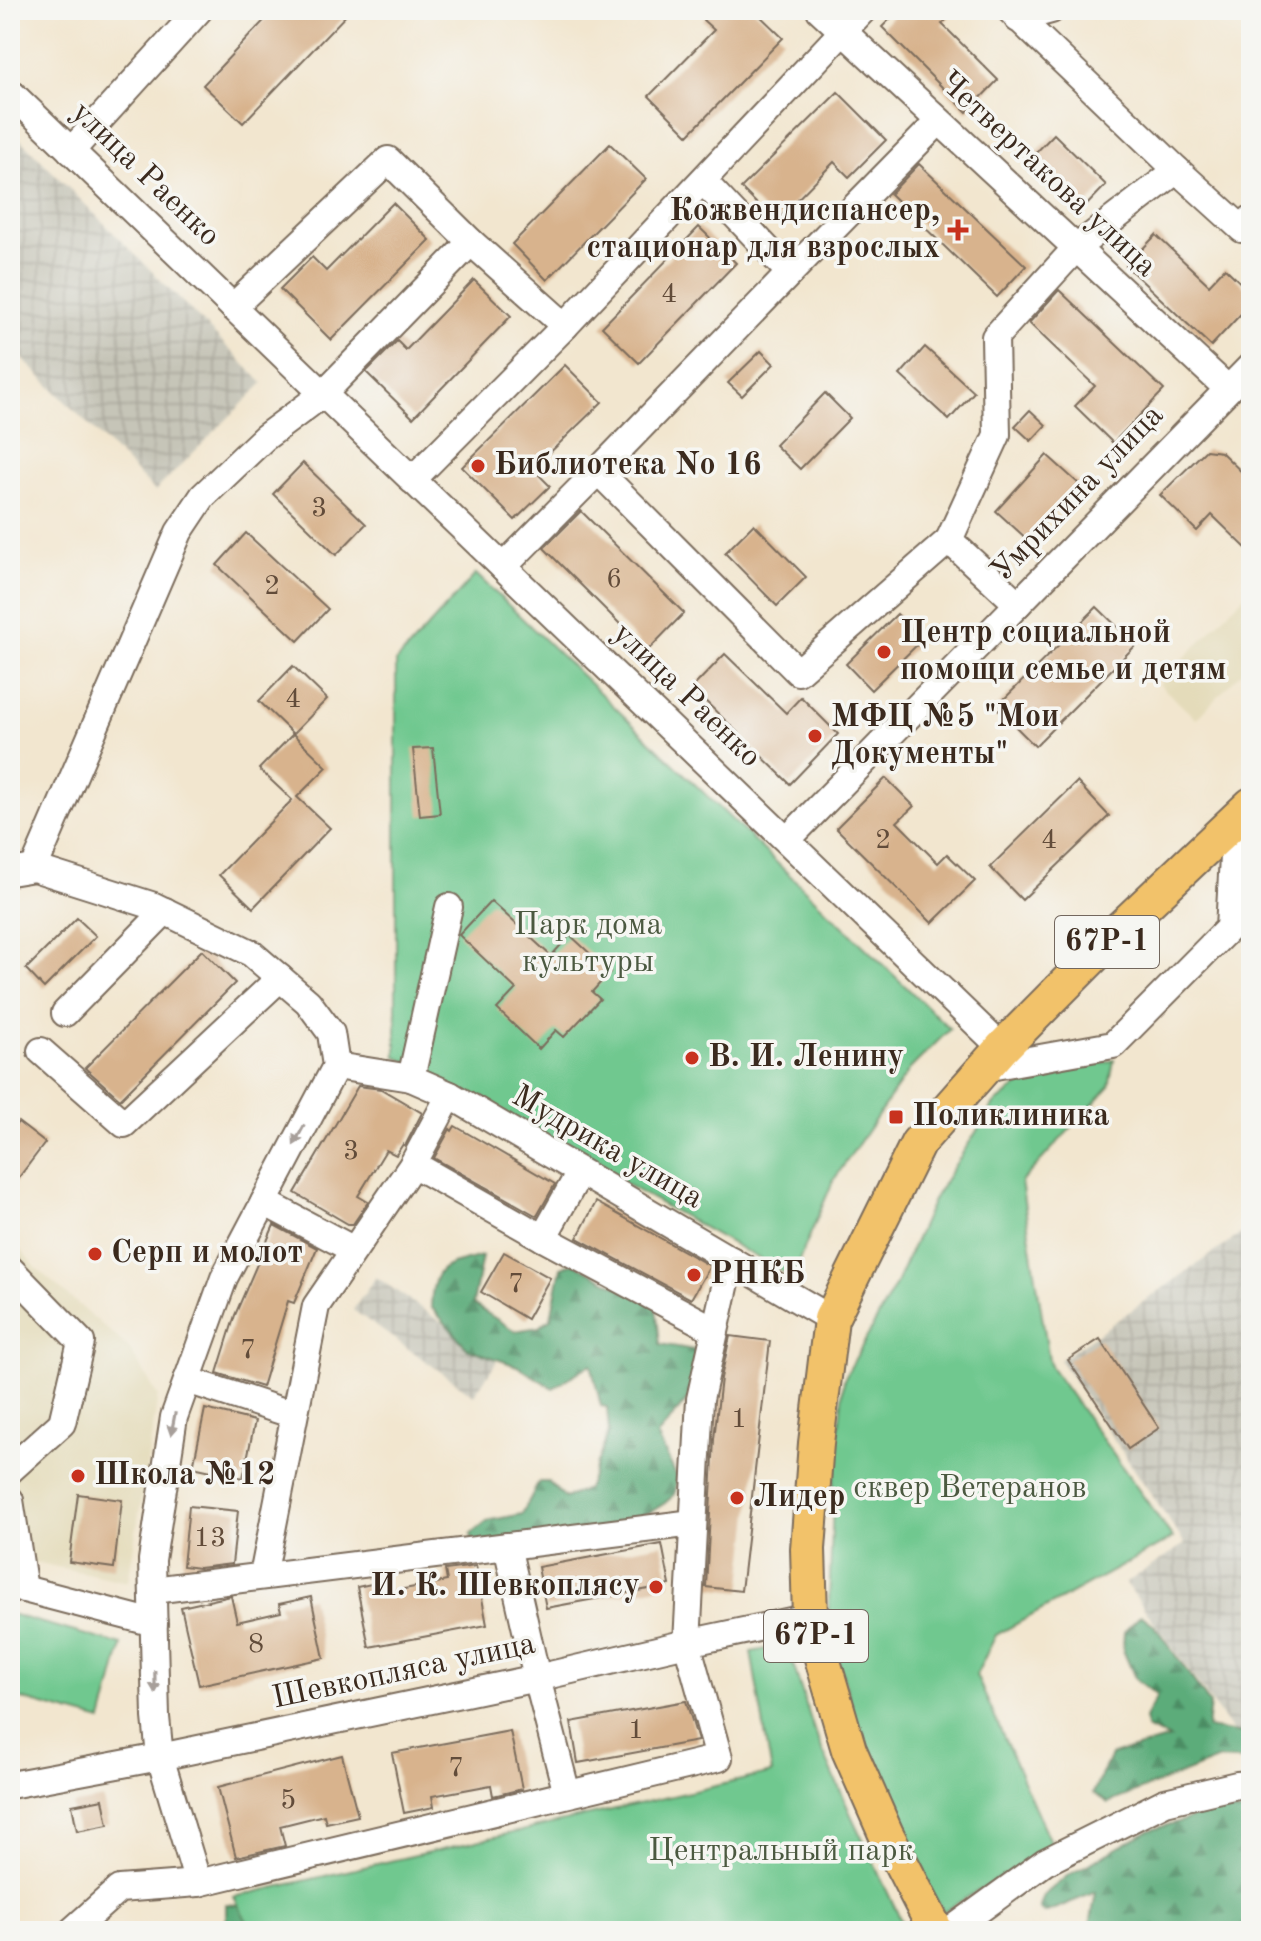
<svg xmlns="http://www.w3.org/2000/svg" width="1261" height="1941" viewBox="0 0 1261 1941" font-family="'Old Standard TT',serif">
<defs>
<pattern id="industrial-grid" width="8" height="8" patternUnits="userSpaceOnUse" patternTransform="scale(2)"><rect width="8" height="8" fill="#c6c5b8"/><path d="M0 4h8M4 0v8" fill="none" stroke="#aba99e"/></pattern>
<pattern id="forest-firs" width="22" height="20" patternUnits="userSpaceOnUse" patternTransform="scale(2)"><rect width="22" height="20" fill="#5bac7a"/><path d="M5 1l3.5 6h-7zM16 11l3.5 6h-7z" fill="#4c8c63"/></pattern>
</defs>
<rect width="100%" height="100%" fill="#f6f6f2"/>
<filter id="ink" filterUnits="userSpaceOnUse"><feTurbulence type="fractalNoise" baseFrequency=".0125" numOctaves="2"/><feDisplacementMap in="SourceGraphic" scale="16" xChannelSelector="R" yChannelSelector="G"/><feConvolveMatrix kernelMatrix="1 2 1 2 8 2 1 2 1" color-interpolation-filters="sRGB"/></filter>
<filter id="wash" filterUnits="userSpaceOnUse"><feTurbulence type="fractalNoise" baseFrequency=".006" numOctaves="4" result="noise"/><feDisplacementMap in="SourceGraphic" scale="32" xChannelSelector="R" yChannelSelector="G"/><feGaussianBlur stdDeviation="1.8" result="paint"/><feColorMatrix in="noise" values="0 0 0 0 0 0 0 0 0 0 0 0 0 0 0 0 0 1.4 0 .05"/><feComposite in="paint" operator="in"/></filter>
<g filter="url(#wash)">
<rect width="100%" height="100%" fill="#f2e6cf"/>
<!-- built -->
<g fill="#e4dbba">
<path d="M1249 591 1251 593V662L1196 719 1159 684Z"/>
<path d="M10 1237 37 1269 129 1348 158 1396 128 1582 10 1557Z"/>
</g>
<!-- industrial -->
<g fill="url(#industrial-grid)">
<path d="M10 129 263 383 155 491 10 346Z"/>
<path d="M1251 1227V1757L1126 1583 1185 1544 1060 1360Z"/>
<path d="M376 1277 497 1361 474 1395 353 1310Z"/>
</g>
<!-- forest -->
<g fill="url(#forest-firs)" stroke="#4b6b4c" stroke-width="2">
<path d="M482 1256 473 1304 515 1331 539 1327 551 1318 561 1267 573 1263 656 1306 660 1344 694 1350 699 1356 693 1393 657 1436 677 1477 675 1494 665 1503 649 1513 539 1547 476 1556 471 1534 487 1521 522 1514 539 1482H548L565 1498 587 1489 609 1432 607 1407 601 1406 591 1364 553 1388 517 1366 468 1349 431 1307C433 1262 444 1267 482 1256Z"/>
<path d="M1141 1615 1154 1625 1210 1704 1207 1728 1243 1734 1251 1733V1761L1219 1759 1108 1803 1093 1793 1111 1755 1170 1739 1146 1728 1145 1718 1157 1696 1135 1678 1123 1650 1124 1632Z"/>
<path d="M1212 1812H1251V1931H1089L1096 1892 1044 1913 1039 1909 1044 1895 1067 1876 1148 1831Z"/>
<path d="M226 1904 256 1907 311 1931H240L226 1921Z"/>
</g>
<!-- park -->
<g fill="#6fc88f" stroke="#557956" stroke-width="2">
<path d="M476 574 950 1029 910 1069 833 1181 792 1277 396 1056V662Z"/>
<path d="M1114 1060 1109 1087 1021 1182 1050 1366 1173 1538 996 1635 976 1675 1052 1846 943 1912 906 1848 858 1726 828 1628 834 1477 844 1379 895 1286 934 1198 994 1104 1026 1080Z"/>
<path d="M10 1614 122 1645 102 1721 10 1696Z"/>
<path d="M787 1645 815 1733 851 1815 906 1931H252L234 1897 772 1773 751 1652Z"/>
</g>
<g id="blocks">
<!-- building -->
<g fill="#d8b38d">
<path d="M274 10H351L243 123 203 85Z"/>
<path d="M712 10H754L783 38 688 135 649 96 714 30 703 20Z"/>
<path d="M899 10H956L942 24 998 80 967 112 882 27Z"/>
<path d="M838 92 886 140 849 177 834 162 775 222 741 188Z"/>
<path d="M1054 134 1106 185 1079 213 1027 162Z"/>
<path d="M610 144 646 179 547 280 512 244Z"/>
<path d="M919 164 1026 266 997 297 890 194Z"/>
<path d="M393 203 430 240 331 340 280 289 312 257 326 271Z"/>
<path d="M699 227 736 263 639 363 602 327Z"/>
<path d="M1156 235 1209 285 1225 268 1251 293V303L1211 346 1126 266Z"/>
<path d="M474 280 511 316 413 418 366 372 397 341 406 350Z"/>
<path d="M1059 290 1164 390 1113 443 1075 406 1095 386 1029 323Z"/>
<path d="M925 347 974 392 949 420 900 375Z"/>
<path d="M761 351 774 364 742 396 728 383Z"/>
<path d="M565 365 602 402 533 469 550 486 515 520 462 467Z"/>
<path d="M825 393 850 418 800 469 775 445Z"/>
<path d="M1030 410 1046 425 1031 441 1015 426Z"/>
<path d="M1206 450 1221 452 1251 481V553L1212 515 1197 531 1160 495Z"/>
<path d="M1047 455 1079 484 1028 540 996 511Z"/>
<path d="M303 463 366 524 336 555 273 494Z"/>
<path d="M581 511 684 613 647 651 544 548Z"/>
<path d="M754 524 806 577 777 606 725 553Z"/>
<path d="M246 533 328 609 298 641 217 565Z"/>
<path d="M1097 607 1136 645 1035 746 996 707Z"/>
<path d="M897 614 922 640 871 690 846 664Z"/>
<path d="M725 654 786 713 801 697 838 734 790 784 692 688Z"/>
<path d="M293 666 327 699 293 734 259 701Z"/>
<path d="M293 734 327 767 297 797 330 828 253 908 219 875 292 800 259 769Z"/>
<path d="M433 748 440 814 420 816 413 749Z"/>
<path d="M886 778 914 806 897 822 938 863 947 854 975 881 932 923 836 828Z"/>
<path d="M1077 782 1109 816 1022 900 990 867Z"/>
<path d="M491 901 551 956 570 935 610 972 592 992 600 999 564 1037 556 1030 539 1049 497 1009 516 989 459 935Z"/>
<path d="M77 918 96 936 44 988 26 969Z"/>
<path d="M202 950 235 983 120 1099 85 1068Z"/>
<path d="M358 1086 381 1089 422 1113 405 1146 403 1144 396 1155 386 1150 358 1196 368 1202 353 1224H348L295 1193Z"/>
<path d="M18 1122 45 1143 10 1189V1133Z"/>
<path d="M455 1126 555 1184 537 1216 434 1158 450 1129 452 1131Z"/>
<path d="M596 1202 710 1266 691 1299 577 1238Z"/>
<path d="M274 1225 317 1248 294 1303 288 1301 262 1387 217 1373 235 1315Z"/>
<path d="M504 1252 550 1278 527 1319 481 1292Z"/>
<path d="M730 1336 770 1341 741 1591 706 1587 714 1439 721 1378Z"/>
<path d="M1100 1339 1159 1428 1128 1449 1068 1360Z"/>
<path d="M205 1409 255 1421 243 1478 193 1467Z"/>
<path d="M78 1494 122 1500 114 1568 69 1562Z"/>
<path d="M189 1506 238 1511 232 1564 199 1568 183 1566Z"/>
<path d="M662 1544 670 1585 546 1608 538 1567Z"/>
<path d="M476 1566 487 1625 369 1647 357 1587 386 1581 388 1592 447 1581 445 1570Z"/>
<path d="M231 1596 237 1622 281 1612 279 1604 311 1597 324 1658 199 1685 181 1607Z"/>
<path d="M686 1701 698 1741 578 1763 571 1722Z"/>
<path d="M510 1731 522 1789 493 1796 491 1785 432 1796 434 1807 404 1813 392 1753Z"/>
<path d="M342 1755 358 1816 326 1823 324 1815 280 1826 285 1846 236 1857 218 1787Z"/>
<path d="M103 1799 108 1825 77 1831 72 1805Z"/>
</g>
</g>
</g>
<g filter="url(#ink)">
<use href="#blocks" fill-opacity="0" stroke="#7b6c5c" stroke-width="2"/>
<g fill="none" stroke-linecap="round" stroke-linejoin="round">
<!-- minor casing -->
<g stroke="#7b6c5c" stroke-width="30">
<g id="minor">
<path d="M820 10 1228 389"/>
<path d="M1010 10 1177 170"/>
<path d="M1018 19 1051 10"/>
<path d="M10 92 1002 1048"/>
<path d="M71 151 199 10"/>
<path d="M703 181 790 273 598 471 798 672 949 540 1018 604"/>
<path d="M790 273 939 121"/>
<path d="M233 307 388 160 471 242"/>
<path d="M412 480 565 326 863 10"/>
<path d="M949 540 997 435 995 337 1076 248 1177 170 1242 229 1251 219"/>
<path d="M503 567 598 471"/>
<path d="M787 840 1251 366"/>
<path d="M34 868 179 532 203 496 264 438 323 394 471 242 565 326"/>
<path d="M10 872 34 868 154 906 251 953 308 1002 331 1033 336 1066 224 1278 174 1417 152 1560 156 1717 160 1757 198 1883 119 1889 72 1931"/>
<path d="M65 1013 165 911"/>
<path d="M41 1051 124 1124 280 978"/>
<path d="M336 1066 411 1078 450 1095 831 1319"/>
<path d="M984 1068 1113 1045 1229 928 1235 821"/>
<path d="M411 1078 449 907"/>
<path d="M450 1095 413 1164 543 1238"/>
<path d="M580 1172 543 1238 715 1330"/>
<path d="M264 1202 354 1250"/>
<path d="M10 1269 81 1342 62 1423 10 1470"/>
<path d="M187 1380 294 1415"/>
<path d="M10 1500 24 1589"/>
<path d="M507 1546 537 1678 567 1794"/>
<path d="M263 1576 316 1306 413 1164"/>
<path d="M10 1584 24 1589 154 1623"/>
<path d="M153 1590 693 1523"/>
<path d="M10 1785 160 1757 537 1678 687 1643 810 1617"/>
<path d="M198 1883 719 1758 687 1643 700 1399 731 1260"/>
<path d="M950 1931 1045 1862 1165 1802 1237 1785 1251 1784"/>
</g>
</g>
<!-- major casing -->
<g stroke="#7b6c5c" stroke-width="38">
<path id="major" d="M936 1931 886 1834 849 1750 810 1617 808 1549 816 1443 831 1319 918 1143 1002 1048 1123 926 1251 805"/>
</g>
<!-- minor -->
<use href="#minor" stroke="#fff" stroke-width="26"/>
<!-- major -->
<use href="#major" stroke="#f2c26a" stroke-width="34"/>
</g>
<!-- one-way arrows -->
<defs><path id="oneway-solid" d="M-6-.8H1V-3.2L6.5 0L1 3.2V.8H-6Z" transform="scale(2)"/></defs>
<g fill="#a79f9a">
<use href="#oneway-solid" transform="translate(299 1135) rotate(118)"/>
<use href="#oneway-solid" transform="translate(173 1424) rotate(101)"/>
<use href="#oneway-solid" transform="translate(155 1682) rotate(89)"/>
</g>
</g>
<!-- markers -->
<g fill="#c8321e" stroke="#f6f6f2" stroke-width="3">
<path d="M954 218h8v8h8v8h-8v8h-8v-8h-8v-8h8z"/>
<circle cx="478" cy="466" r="8"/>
<circle cx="884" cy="652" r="8"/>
<circle cx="815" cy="736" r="8"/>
<circle cx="692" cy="1058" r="8"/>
<rect x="888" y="1109" width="16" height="16" rx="4"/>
<circle cx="95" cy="1254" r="8"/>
<circle cx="694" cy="1275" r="8"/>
<circle cx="78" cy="1476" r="8"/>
<circle cx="737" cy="1498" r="8"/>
<circle cx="656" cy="1587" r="8"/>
</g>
<g text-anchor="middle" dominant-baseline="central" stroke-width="7" stroke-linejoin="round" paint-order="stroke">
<!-- number labels -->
<g font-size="28" fill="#624c3a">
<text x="669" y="295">4</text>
<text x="319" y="509">3</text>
<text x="614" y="580">6</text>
<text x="272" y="587">2</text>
<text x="293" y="700">4</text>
<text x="883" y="841">2</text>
<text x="1049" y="841">4</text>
<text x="351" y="1152">3</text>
<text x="516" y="1285">7</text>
<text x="248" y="1351">7</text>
<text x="739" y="1420">1</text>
<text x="210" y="1539">13</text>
<text x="256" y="1645">8</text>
<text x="636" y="1731">1</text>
<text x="456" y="1769">7</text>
<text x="288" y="1801">5</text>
</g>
<!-- shield labels -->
<g fill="#f6f6f2" stroke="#73675e" stroke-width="2">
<rect x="1055" y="916" width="104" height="52" rx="6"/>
<rect x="764" y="1610" width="104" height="52" rx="6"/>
</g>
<g font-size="30" font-weight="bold" fill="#3b2a1e">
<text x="1107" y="942">67Р-1</text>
<text x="816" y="1636">67Р-1</text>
</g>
<!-- street labels -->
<g font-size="32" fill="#3b2a1e" stroke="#f6f6f2">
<text transform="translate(145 175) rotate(44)">улица Раенко</text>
<text transform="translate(1047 175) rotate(43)">Четвертакова улица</text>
<text transform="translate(1078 494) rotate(-46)">Умрихина улица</text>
<text transform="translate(686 696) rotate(44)">улица Раенко</text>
<text transform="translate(607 1148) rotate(30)">Мудрика улица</text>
<text transform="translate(404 1672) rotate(-12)">Шевкопляса улица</text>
</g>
<!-- poi labels -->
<g font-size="32" font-weight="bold" fill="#3b2a1e" stroke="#f6f6f2" text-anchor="start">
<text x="940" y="212" text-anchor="end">Кожвендиспансер,<tspan x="940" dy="37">стационар для взрослых</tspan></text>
<text x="494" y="466">Библиотека No 16</text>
<text x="900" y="634">Центр социальной<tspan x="900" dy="37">помощи семье и детям</tspan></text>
<text x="831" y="718">МФЦ №5 "Мои<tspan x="831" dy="37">Документы"</tspan></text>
<text x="708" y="1058">В. И. Ленину</text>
<text x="912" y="1117">Поликлиника</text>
<text x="111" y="1254">Серп и молот</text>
<text x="710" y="1275">РНКБ</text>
<text x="94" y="1476">Школа №12</text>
<text x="753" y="1498">Лидер</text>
<text x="640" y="1587" text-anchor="end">И. К. Шевкоплясу</text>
</g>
<!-- park labels -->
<g font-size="32" fill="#4b5940" stroke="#f6f6f2">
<text x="588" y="926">Парк дома<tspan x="588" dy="37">культуры</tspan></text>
<text x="970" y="1489">сквер Ветеранов</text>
<text x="781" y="1852">Центральный парк</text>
</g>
</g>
<!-- margin -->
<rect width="1261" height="1941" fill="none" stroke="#f6f6f2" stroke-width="40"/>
</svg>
